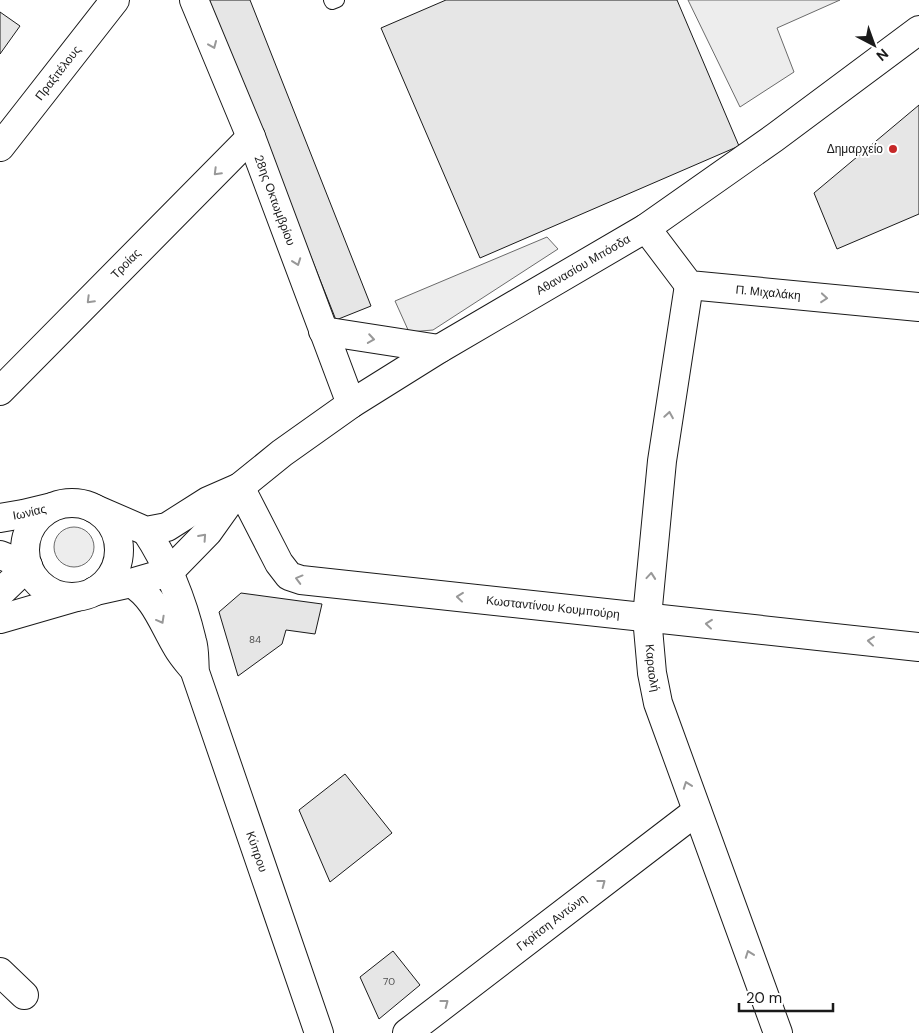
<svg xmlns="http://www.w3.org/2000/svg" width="919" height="1033" viewBox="0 0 919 1033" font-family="'DM Sans',sans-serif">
<rect width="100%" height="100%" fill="#fff"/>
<!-- built -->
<g fill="#ededed" stroke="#6a6a6a">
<path d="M688 0H840L777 28 794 72 740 107Z"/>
<path d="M547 237 558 249 433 330 409 332 395 301Z"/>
<circle cx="74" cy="547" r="20"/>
</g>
<!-- building -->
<g fill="#e6e6e6" stroke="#1a1a1a">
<path d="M209 0H250L371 306 336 320Z"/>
<path d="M446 0H677L739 146 480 258 381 28Z"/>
<path d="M0 12 20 26 0 54Z"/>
<path d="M919 105V214L837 249 814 193Z"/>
<path d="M241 593 322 604 315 634 286 630 282 644 238 676 219 612Z"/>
<path d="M345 774 392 833 330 882 299 810Z"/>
<path d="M393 951 420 985 379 1019 360 977Z"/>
</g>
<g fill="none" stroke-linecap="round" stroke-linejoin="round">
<!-- service casing -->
<g stroke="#1a1a1a" stroke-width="16">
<path id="service" d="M331 0 332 2 337 0"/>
</g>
<!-- minor casing -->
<g stroke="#1a1a1a" stroke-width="30">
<g id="minor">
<path id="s1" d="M194 0 251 137 351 404"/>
<path id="s2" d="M0 147 115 0"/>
<path id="s3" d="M646 228 689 285 919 307"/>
<path id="s4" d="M689 285 662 461 647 617 652 673 658 703 778 1033"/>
<path d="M323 331 439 349"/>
<path id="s5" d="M0 391 251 137"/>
<path d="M0 593 28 566"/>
<path d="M0 619 76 597"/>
<path d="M0 972 24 995"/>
<path id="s6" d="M407 1033 697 811"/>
</g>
</g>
<!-- tertiary casing -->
<g stroke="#1a1a1a" stroke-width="30">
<g id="tertiary">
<path id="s7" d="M240 487 279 563 289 576 301 580 919 647"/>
<path id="s8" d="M146 531C168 564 183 603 192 641 195 650 194 662 195 672L319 1033"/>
<path d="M131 583C155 597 163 624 177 647 181 654 186 660 191 666"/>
</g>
</g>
<!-- secondary casing -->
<g stroke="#1a1a1a" stroke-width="30">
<g id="secondary">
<circle cx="72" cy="550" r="47"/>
<path id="s9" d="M93 508 146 531 167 527 208 501 240 487 282 453 351 404 439 349 646 228 774 138 919 30"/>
<path id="s10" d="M0 518 23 514 52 507"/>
<path d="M0 555 28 566"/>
<path d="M95 591 131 583 169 572 208 532 240 487"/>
</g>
</g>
<!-- service -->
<use href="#service" stroke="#fff" stroke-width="14"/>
<!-- minor -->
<use href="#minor" stroke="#fff" stroke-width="28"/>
<!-- tertiary -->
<use href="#tertiary" stroke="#fff" stroke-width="28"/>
<!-- secondary -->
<use href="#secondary" stroke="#fff" stroke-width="28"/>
</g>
<!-- one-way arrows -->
<defs><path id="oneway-chevron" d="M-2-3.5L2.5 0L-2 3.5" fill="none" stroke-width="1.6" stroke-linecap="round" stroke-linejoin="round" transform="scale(1.25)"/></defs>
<g stroke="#989898">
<use href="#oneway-chevron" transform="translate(213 45) rotate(67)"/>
<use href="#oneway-chevron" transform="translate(217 172) rotate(135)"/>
<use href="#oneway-chevron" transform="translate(297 262) rotate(70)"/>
<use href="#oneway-chevron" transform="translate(824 298) rotate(5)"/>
<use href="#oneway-chevron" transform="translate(90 300) rotate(135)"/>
<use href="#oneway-chevron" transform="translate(371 339) rotate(9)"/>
<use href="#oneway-chevron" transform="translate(669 415) rotate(-81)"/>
<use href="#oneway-chevron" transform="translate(203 537) rotate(-48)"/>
<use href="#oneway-chevron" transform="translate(651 576) rotate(-85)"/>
<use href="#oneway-chevron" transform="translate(299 579) rotate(-165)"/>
<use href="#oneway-chevron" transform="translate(460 597) rotate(-174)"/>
<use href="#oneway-chevron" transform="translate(161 620) rotate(61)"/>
<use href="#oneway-chevron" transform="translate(709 624) rotate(-174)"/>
<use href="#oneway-chevron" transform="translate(871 641) rotate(-174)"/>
<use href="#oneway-chevron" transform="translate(687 785) rotate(-110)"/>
<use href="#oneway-chevron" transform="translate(602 883) rotate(-37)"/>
<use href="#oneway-chevron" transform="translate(749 954) rotate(-110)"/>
<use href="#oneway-chevron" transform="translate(445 1003) rotate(-37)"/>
</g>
<!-- markers -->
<circle fill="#c62828" stroke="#fff" stroke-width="2" cx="893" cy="149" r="5"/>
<g text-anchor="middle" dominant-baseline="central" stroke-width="4" stroke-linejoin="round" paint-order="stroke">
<!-- number labels -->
<g font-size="10" fill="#4d4d4d">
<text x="255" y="639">84</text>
<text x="389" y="981">70</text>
</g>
<!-- street labels -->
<g font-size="12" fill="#1a1a1a" stroke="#fff">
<text stroke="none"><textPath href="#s2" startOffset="94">Πραξιτέλους</textPath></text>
<text stroke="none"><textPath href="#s1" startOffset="216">28ης Οκτωμβρίου</textPath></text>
<text stroke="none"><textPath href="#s5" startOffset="179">Τροίας</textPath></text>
<text stroke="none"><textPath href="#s9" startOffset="572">Αθανασίου Μπόσδα</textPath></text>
<text stroke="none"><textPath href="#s3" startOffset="151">Π. Μιχαλάκη</textPath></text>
<text stroke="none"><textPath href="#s10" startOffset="30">Ιωνίας</textPath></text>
<text stroke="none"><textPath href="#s7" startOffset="368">Κωσταντίνου Κουμπούρη</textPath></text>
<text stroke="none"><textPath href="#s4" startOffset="386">Καραολή</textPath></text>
<text stroke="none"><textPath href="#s8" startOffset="341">Κύπρου</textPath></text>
<text stroke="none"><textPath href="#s6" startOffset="182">Γκρίτση Αντώνη</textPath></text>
</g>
<!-- poi labels -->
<g font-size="12" fill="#1a1a1a" stroke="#fff" text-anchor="end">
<text x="883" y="149">Δημαρχείο</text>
</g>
</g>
<!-- north arrow -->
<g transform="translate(874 45) rotate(139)" stroke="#ffffff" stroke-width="4" paint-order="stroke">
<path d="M0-4L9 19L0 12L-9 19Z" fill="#1a1a1a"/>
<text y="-8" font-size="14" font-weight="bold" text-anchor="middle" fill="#1a1a1a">N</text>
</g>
<!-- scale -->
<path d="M739 1003v8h94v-8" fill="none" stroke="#1a1a1a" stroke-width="2.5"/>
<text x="746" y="1003" font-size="15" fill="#1a1a1a" stroke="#ffffff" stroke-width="4" paint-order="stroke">20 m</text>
</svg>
